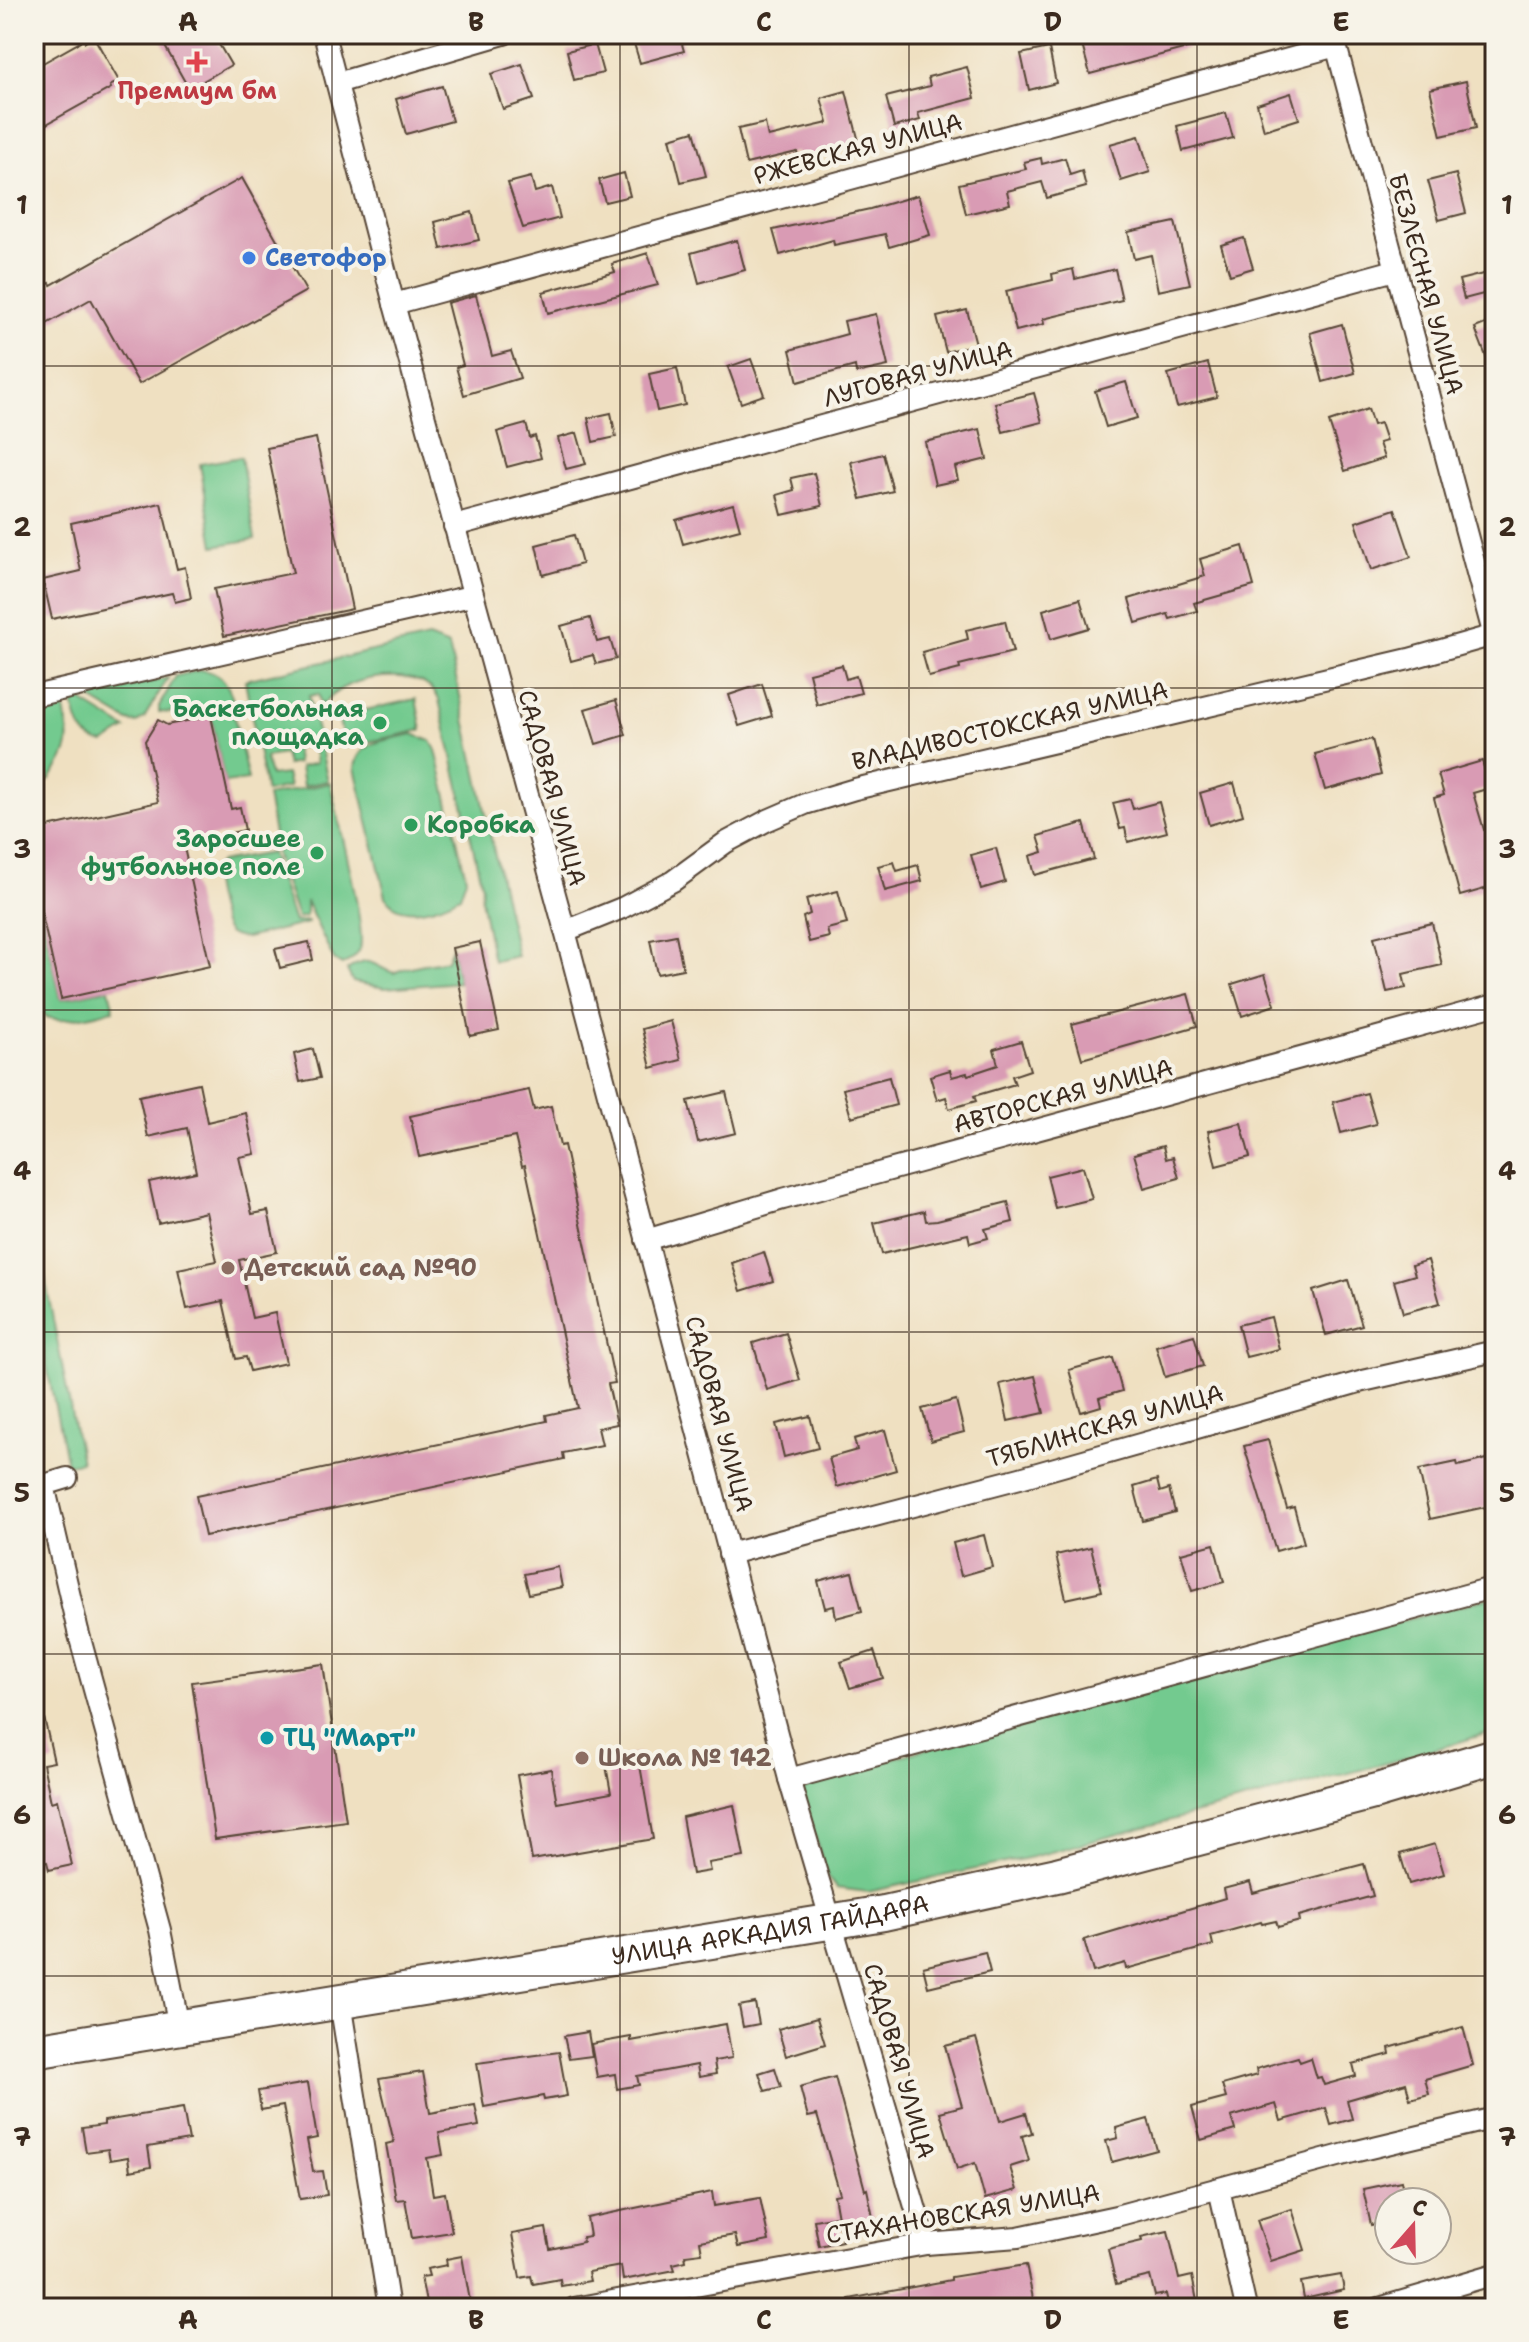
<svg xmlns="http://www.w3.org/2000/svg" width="1529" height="2342" viewBox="0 0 1529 2342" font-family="'Shantell Sans',sans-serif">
<rect width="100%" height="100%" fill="#f7f3e8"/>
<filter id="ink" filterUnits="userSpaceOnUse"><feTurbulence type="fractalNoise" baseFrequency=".0125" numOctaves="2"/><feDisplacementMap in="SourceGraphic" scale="16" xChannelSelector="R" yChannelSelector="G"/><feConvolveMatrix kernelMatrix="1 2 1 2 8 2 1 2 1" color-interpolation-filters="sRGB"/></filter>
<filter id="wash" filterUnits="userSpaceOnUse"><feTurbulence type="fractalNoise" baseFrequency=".006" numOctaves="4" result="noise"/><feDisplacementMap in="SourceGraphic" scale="32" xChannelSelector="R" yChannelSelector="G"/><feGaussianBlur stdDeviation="1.8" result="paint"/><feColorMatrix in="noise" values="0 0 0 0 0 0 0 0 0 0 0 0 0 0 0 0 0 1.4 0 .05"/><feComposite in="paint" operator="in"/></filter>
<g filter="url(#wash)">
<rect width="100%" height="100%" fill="#efe0c1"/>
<!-- green -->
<g fill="#73ca8f" stroke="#577a56" stroke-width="2">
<path d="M241 457 255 539 214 546 200 464Z"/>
<path d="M428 638 449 646 517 956 494 961 492 957 481 898 482 886 439 700C427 670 376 674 352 684 339 688 330 697 321 706L318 694 309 696 328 781 303 786 300 767 316 763 313 745 295 748 297 763 287 765 284 754 265 757 270 776 286 774 289 787 266 792 245 680Z"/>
<path d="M201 670C220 672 229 683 233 701L180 713 159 712V706L176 676Z"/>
<path d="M168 678 144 718 137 723 128 721 86 696Z"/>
<path d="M77 698 126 729 104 743C79 740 77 720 72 699Z"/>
<path d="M416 699 422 730 345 747 338 716Z"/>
<path d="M62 701C71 740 74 747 49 780L40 782 34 778V722L45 705Z"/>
<path d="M233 711 248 780 225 783 211 716Z"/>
<path d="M413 734 431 741 436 750 466 878 460 896C440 908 400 921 386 897L355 768C358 739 390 740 413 734Z"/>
<path d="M330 783C336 811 367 929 360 949 357 957 349 961 342 965L334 960 306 901V916L297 918 275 852 277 851 267 796Z"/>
<path d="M271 853 294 922 308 921V923L246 938C240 938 233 937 228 933 220 924 211 882 213 870L220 862Z"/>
<path d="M39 901 61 999 109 989 114 1010C95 1013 63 1025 45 1016L34 987V902Z"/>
<path d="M452 948 459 982 385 988 353 982 347 970C373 953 370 966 394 973 409 965 429 964 447 960Z"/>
<path d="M34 1222 81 1462 67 1464 34 1305Z"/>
<path d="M1495 1596V1731L1417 1755 1032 1857 868 1892 836 1888 827 1877 802 1793 811 1780Z"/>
</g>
<g id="blocks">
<!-- building -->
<g fill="#d99bb4">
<path d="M158 34H213L231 65 189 89Z"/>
<path d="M641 34H679L684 51 640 63 632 37Z"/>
<path d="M1079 34H1114L1116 44 1151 34H1184L1187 48 1090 74Z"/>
<path d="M94 37 119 81 110 86 111 88 34 131V68L84 40 85 42Z"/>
<path d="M595 44 603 73 574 80 567 51Z"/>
<path d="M1049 48 1056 83 1029 90 1021 54Z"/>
<path d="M522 64 534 99 503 109 491 74Z"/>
<path d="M967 67 975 98 918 113 920 120 894 127 886 97 930 86 928 77Z"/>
<path d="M1466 81 1476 128 1441 136 1430 89Z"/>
<path d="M442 86 452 121 406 134 396 99Z"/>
<path d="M846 91 859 142 827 150 828 153 799 160 797 152 746 164 738 129 765 123 768 137 828 123 821 98Z"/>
<path d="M1291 93 1299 119 1264 130 1257 104Z"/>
<path d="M1226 113 1233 138 1183 151 1177 126Z"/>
<path d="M694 131 706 176 681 182 670 138Z"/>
<path d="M1139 136 1150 172 1121 181 1110 144Z"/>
<path d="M1041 158 1042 164 1065 158 1070 175 1082 171 1086 187 1047 198 1042 182 1007 191 1010 204 966 214 959 184 1026 169 1024 162Z"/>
<path d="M624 173 630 196 605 202 599 180Z"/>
<path d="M1456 174 1466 213 1439 220 1428 181Z"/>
<path d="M531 177 535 192 552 187 560 218 523 228 508 183Z"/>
<path d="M242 178 306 291 139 384 91 299 34 331V292L50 283 51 285Z"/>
<path d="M918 195 930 235 889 247 885 234 834 245 833 240 780 255 773 230 870 209Z"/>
<path d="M472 212 479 240 441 249 435 222Z"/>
<path d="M1175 222 1190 284 1158 291 1151 255 1134 259 1128 232Z"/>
<path d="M1244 238 1253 268 1230 275 1221 245Z"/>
<path d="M737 240 745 270 699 283 691 253Z"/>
<path d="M648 253 658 285 548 313 543 292 615 272 612 264Z"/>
<path d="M1073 269 1075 279 1115 269 1122 300 1043 319 1044 324 1016 331 1006 291 1053 280 1052 274Z"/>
<path d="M1495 271V291L1464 299 1459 280Z"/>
<path d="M476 295 492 356 511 351 520 378 464 395 456 367 463 365 447 303Z"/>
<path d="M967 310 976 344 946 352 937 317Z"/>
<path d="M876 314 888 366 856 373 855 366 798 382 790 350 847 334 844 321Z"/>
<path d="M1495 320V377H1494L1475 328Z"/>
<path d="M1342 324 1355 373 1323 382 1310 333Z"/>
<path d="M751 359 764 395 741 403 728 367Z"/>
<path d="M1208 363 1217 397 1177 407 1168 374Z"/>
<path d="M677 368 685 405 657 411 649 374Z"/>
<path d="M1126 382 1137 418 1106 427 1095 391Z"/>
<path d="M1034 393 1042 422 1003 432 995 403Z"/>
<path d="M1368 409 1373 425 1380 423 1386 441 1379 443 1384 458 1345 471 1329 422Z"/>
<path d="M611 413 616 437 593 442 588 418Z"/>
<path d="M526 424 530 438 535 436 541 458 507 467 497 432Z"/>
<path d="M980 429 987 459 955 467 958 480 935 485 925 442Z"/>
<path d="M577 433 586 464 566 469 558 438Z"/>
<path d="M316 438 352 609 224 636 214 589 293 573 267 448Z"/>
<path d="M883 454 893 491 861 499 851 462Z"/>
<path d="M814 473 822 506 782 515 777 495 794 490 791 478Z"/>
<path d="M161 503 177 569 185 567 191 598 175 602 172 593 52 619 43 580 81 571 71 523Z"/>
<path d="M733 504 740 529 683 544 676 520Z"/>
<path d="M1395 509 1411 557 1371 570 1356 522Z"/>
<path d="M574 535 582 564 543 575 536 545Z"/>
<path d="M1243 546 1254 586 1194 603 1197 611 1170 619 1168 614 1136 623 1129 599 1205 576 1200 559Z"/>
<path d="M1080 599 1089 628 1051 639 1043 610Z"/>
<path d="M590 618 597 642 610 639 616 659 596 664 593 655 571 661 561 626Z"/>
<path d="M1005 621 1013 652 959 665 960 669 929 677 922 652 968 639 966 630Z"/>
<path d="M842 665 846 679 856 676 861 693 817 705 809 673Z"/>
<path d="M762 684 772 716 739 726 729 695Z"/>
<path d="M616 700 626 735 596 744 585 709Z"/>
<path d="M211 716 231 809 240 807 245 830 183 843 210 966 61 999 34 880V830L158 802 145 741 158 720 167 725Z"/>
<path d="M1372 739 1381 775 1325 790 1315 754Z"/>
<path d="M1482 761 1490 788 1473 793 1484 830 1495 827V857L1490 858 1495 873V886L1460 896 1434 798 1444 795 1438 774Z"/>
<path d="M1234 783 1243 815 1209 825 1200 793Z"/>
<path d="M1130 799 1133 809 1159 802 1167 832 1128 842 1125 828 1120 829 1113 803Z"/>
<path d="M1084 823 1094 859 1035 875 1030 856 1043 852 1038 836Z"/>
<path d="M996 848 1005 882 981 889 971 855Z"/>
<path d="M894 862 897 871 918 865 922 881 885 891 878 866Z"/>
<path d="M838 891 847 924 827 929 829 937 809 942 803 917 810 914 806 899Z"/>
<path d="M1432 923 1442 965 1403 974 1406 988 1387 992 1374 937Z"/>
<path d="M676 935 683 969 657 974 650 940Z"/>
<path d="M309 942 313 960 280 968 275 949Z"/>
<path d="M480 942 499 1030 470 1036 452 948Z"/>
<path d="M1265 974 1275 1005 1242 1016 1232 984Z"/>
<path d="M1188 994 1197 1026 1082 1059 1072 1024Z"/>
<path d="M671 1021 681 1060 651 1068 642 1029Z"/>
<path d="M1021 1041 1030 1070 1012 1076 1015 1084 974 1096 976 1101 949 1109 946 1097 937 1100 930 1076 950 1070 952 1077 967 1073 968 1075 998 1065 994 1049Z"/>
<path d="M313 1049 320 1078 300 1082 294 1054Z"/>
<path d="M889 1077 896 1105 851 1117 843 1089Z"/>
<path d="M199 1083 207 1122 246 1113 255 1154 239 1157 252 1214 268 1211 277 1252 239 1260 252 1318 275 1313 286 1363 250 1371 246 1357 236 1359 223 1301 187 1309 178 1269 217 1261 206 1212 158 1223 149 1182 196 1172 187 1128 148 1137 139 1096Z"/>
<path d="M529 1090 534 1110 551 1106 560 1146 564 1145 615 1383 608 1384 617 1424 598 1428 602 1445 563 1453 564 1459 205 1536 196 1496 547 1421 546 1415 578 1408 525 1165 522 1166 515 1137 419 1157 410 1116Z"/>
<path d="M726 1092 736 1133 698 1142 688 1101Z"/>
<path d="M1367 1093 1376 1124 1341 1133 1333 1102Z"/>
<path d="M1241 1123 1250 1157 1216 1166 1208 1131Z"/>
<path d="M1163 1146 1166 1159 1173 1157 1179 1178 1144 1188 1134 1154Z"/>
<path d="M1083 1167 1092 1199 1055 1208 1047 1176Z"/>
<path d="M1008 1202 1013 1222 985 1229 988 1238 970 1243 968 1234 882 1254 874 1223 924 1211 926 1221 937 1220Z"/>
<path d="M764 1252 773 1281 741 1291 732 1263Z"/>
<path d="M1428 1260 1440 1303 1403 1313 1394 1281 1415 1275 1412 1265Z"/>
<path d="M1348 1280 1362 1325 1326 1335 1313 1291Z"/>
<path d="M1271 1317 1279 1349 1246 1357 1238 1325Z"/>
<path d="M786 1333 800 1380 767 1390 753 1343Z"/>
<path d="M1194 1335 1203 1366 1165 1377 1156 1346Z"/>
<path d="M1113 1358 1122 1391 1099 1398 1101 1406 1081 1412 1069 1370Z"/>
<path d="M1035 1376 1044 1413 1008 1421 1000 1384Z"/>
<path d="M956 1400 964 1432 931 1441 922 1409Z"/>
<path d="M810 1416 818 1448 784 1457 776 1424Z"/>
<path d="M885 1430 896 1470 837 1487 829 1458 857 1450 854 1439Z"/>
<path d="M1268 1440 1287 1509 1294 1507 1304 1543 1276 1551 1244 1446Z"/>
<path d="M1495 1457V1505L1430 1519 1419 1470 1457 1462 1458 1466Z"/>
<path d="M1157 1480 1160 1492 1169 1489 1175 1512 1143 1521 1134 1487Z"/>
<path d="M984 1535 992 1567 961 1576 953 1543Z"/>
<path d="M1214 1544 1224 1582 1192 1591 1181 1553Z"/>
<path d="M1091 1547 1102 1591 1066 1599 1056 1555Z"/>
<path d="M558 1567 562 1587 529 1594 524 1574Z"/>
<path d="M852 1572 862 1611 836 1618 834 1606 825 1608 818 1581Z"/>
<path d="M874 1651 883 1678 850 1688 841 1662Z"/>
<path d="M323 1664 346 1821 215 1839 192 1682Z"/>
<path d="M34 1704H41L54 1762 43 1764 51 1802 57 1800 72 1865 49 1870 47 1862 34 1865Z"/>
<path d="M638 1754 653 1839 532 1860 517 1775 551 1769 557 1803 611 1793 605 1760Z"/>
<path d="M734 1805 744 1857 708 1863 710 1871 692 1874 682 1817Z"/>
<path d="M1435 1844 1444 1874 1409 1884 1400 1854Z"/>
<path d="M1364 1864 1373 1896 1299 1916 1300 1921 1278 1927 1276 1921 1262 1924 1261 1922 1211 1936 1213 1945 1126 1969 1125 1963 1093 1972 1084 1940 1225 1898 1223 1889 1250 1882 1253 1893Z"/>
<path d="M985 1952 990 1972 928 1987 923 1967Z"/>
<path d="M755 2003 759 2024 743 2027 739 2006Z"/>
<path d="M817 2018 825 2044 786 2056 778 2029Z"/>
<path d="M726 2024 732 2058 714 2061 716 2074 699 2077 697 2065 637 2076 639 2085 617 2089 615 2074 597 2077 591 2044 631 2037V2041Z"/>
<path d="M1463 2027 1473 2065 1425 2079 1429 2094 1410 2099 1406 2083 1347 2100 1352 2119 1331 2125 1326 2108 1281 2121 1276 2104 1231 2117 1235 2130 1201 2140 1192 2107 1226 2098 1222 2085 1257 2075 1256 2069 1298 2057 1300 2062 1311 2058 1317 2078 1321 2077 1324 2085 1356 2076 1353 2064 1390 2054 1389 2048Z"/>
<path d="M588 2032 592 2056 569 2059 564 2036Z"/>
<path d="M976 2038 1000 2121 1026 2113 1032 2133 1022 2136 1029 2161 1010 2167 1017 2190 985 2199 975 2163 957 2169 940 2112 962 2106 945 2046Z"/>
<path d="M559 2052 567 2096 544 2100 543 2096 484 2107 477 2063Z"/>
<path d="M775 2068 781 2087 765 2091 759 2073Z"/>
<path d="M423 2072 430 2113 475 2105 479 2126 439 2133 443 2155 427 2158 433 2195 445 2193 452 2232 412 2238 405 2199 396 2200 386 2144 394 2142 379 2079Z"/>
<path d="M835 2077 865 2190 867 2189 874 2222 840 2229 834 2195 840 2194 817 2115 808 2117 800 2087Z"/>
<path d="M308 2083 317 2138 307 2140 313 2172 323 2171 327 2195 300 2199 283 2106 261 2110 258 2091Z"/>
<path d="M183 2108 189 2140 148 2147 151 2167 130 2171 128 2157 110 2160 108 2149 86 2152 82 2128 104 2125V2121Z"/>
<path d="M1148 2119 1157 2150 1112 2162 1106 2141 1118 2138 1116 2128Z"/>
<path d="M1401 2181 1406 2202H1389V2221L1371 2225 1363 2189Z"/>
<path d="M712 2192 714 2206 760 2198 769 2241 738 2247 735 2235 700 2241 702 2253 685 2255 686 2261 673 2264 675 2270 623 2280 621 2266 588 2272 590 2281 561 2286 560 2279 533 2284 531 2276 520 2278 512 2234 546 2228 550 2249 583 2242 582 2237 590 2236 587 2218Z"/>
<path d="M1292 2209 1305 2250 1271 2261 1257 2220Z"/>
<path d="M837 2216 842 2241 819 2246 814 2220Z"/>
<path d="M1168 2231 1179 2279 1192 2276 1197 2301 1169 2307 1166 2294 1155 2296 1150 2276 1116 2284 1108 2249 1142 2241 1141 2237Z"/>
<path d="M462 2256 470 2301 427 2308 421 2277 429 2276 427 2269 447 2265 446 2259Z"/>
<path d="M1026 2265 1035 2308H850L849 2299 951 2280V2277Z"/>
<path d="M1341 2275 1344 2290 1304 2299 1301 2282Z"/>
</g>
</g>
</g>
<g filter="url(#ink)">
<use href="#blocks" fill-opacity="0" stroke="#564536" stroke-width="2"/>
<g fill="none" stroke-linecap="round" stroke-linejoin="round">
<!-- street casing -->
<g stroke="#564536" stroke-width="24">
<g id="street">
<path d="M324 34 394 304 565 931 789 1779 926 2244"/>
<path d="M1333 34 1495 640"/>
<path d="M337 83 504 34"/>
<path d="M394 304 1336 46"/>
<path d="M454 526 1395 270"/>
<path d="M34 696 471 596"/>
<path d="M565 931 622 908 673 881 725 843 768 820 805 804 855 789 1409 659 1494 635"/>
<path d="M646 1240 783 1199 1495 1005"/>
<path d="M67 1478 44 1485 78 1631 160 1930 179 2027"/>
<path d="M729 1554 1020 1478 1363 1381 1495 1351"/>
<path d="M789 1779 1495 1587"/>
<path d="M340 2002 389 2308"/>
<path d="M1219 2189 1246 2308"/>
<path d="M574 2308 926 2244 1018 2237 1116 2216 1353 2152 1495 2118"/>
<path d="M1379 2308 1495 2274"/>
</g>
</g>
<!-- primary casing -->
<g stroke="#564536" stroke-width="38">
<g id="primary">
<path id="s1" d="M34 2051 884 1913 1057 1875 1377 1791 1495 1756"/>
</g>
</g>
<!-- street -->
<use href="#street" stroke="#fff" stroke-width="20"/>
<!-- primary -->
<use href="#primary" stroke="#fff" stroke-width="34"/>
</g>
</g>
<!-- grid -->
<path fill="none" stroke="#3b2a1e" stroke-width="2" stroke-opacity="0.55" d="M332 34V2308M620 34V2308M909 34V2308M1197 34V2308M34 366H1495M34 688H1495M34 1010H1495M34 1332H1495M34 1654H1495M34 1976H1495"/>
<!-- markers -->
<path fill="#e0444e" stroke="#f7f3e8" stroke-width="3" d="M193 50h8v8h8v8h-8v8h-8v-8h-8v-8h8z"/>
<circle fill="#3f7fe0" stroke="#f7f3e8" stroke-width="3" cx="249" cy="258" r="8"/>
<g fill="#2e9e5b" stroke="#f7f3e8" stroke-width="3">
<circle cx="380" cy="723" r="8"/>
<circle cx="411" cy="825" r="8"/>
<circle cx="317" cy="853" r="8"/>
</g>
<g fill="#8d6e63" stroke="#f7f3e8" stroke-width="3">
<circle cx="228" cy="1268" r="8"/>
<circle cx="582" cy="1758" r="8"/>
</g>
<circle fill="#0f9aa8" stroke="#f7f3e8" stroke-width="3" cx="267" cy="1738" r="8"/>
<g text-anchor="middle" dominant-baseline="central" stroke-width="8" stroke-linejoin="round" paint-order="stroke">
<!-- health labels -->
<g font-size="24" font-weight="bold" fill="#be3a42" stroke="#f7f3e8">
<text x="197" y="91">Премиум бм</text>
</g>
<!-- street labels -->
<g font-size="24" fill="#3b2a1e" stroke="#f7f3e8">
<text transform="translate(858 149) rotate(-15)">РЖЕВСКАЯ УЛИЦА</text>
<text transform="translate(1426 284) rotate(75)">БЕЗЛЕСНАЯ УЛИЦА</text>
<text transform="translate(918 374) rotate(-15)">ЛУГОВАЯ УЛИЦА</text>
<text transform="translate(1010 726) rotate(-13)">ВЛАДИВОСТОКСКАЯ УЛИЦА</text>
<text transform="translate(552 788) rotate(75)">САДОВАЯ УЛИЦА</text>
<text transform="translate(1063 1096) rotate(-15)">АВТОРСКАЯ УЛИЦА</text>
<text transform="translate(719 1414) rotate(75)">САДОВАЯ УЛИЦА</text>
<text transform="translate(1105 1426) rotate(-16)">ТЯБЛИНСКАЯ УЛИЦА</text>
<text stroke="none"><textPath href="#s1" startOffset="746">УЛИЦА АРКАДИЯ ГАЙДАРА</textPath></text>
<text transform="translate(899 2061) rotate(74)">САДОВАЯ УЛИЦА</text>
<text transform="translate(963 2214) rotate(-9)">СТАХАНОВСКАЯ УЛИЦА</text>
</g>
<!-- shop labels -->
<g font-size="24" font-weight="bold" fill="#366cbe" stroke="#f7f3e8" text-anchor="start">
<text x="265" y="258">Светофор</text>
</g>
<!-- leisure labels -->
<g font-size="24" font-weight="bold" fill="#27864d" stroke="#f7f3e8" text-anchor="end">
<text x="364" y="709">Баскетбольная<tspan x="364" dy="28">площадка</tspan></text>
<text x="427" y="825" text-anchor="start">Коробка</text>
<text x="301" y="839">Заросшее<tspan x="301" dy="28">футбольное поле</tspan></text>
</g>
<!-- education labels -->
<g font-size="24" font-weight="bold" fill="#785e54" stroke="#f7f3e8" text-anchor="start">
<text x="244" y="1268">Детский сад №90</text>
<text x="598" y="1758">Школа № 142</text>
</g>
<!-- culture labels -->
<g font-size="24" font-weight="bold" fill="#0d838f" stroke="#f7f3e8" text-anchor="start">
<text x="283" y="1738">ТЦ "Март"</text>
</g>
</g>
<!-- margin -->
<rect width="1529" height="2342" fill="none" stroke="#f7f3e8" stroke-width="88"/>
<!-- north arrow -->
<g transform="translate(1413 2226) rotate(20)"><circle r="38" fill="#f7f3e8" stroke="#aca397" stroke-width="2"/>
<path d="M0-6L14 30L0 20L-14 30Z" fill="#d1495b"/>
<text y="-12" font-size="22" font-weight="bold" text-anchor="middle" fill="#3b2a1e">С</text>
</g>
<rect x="44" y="44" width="1441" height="2254" fill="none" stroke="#3b2a1e" stroke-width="3"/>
<g font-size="26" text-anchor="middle" font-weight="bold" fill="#3b2a1e">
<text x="188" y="31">A</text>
<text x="476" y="31">B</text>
<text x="764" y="31">C</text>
<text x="1053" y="31">D</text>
<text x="1341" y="31">E</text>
<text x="22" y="214">1</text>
<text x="1507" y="214">1</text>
<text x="22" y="536">2</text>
<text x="1507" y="536">2</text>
<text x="22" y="858">3</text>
<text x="1507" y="858">3</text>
<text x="22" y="1180">4</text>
<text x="1507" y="1180">4</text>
<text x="22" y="1502">5</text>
<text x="1507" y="1502">5</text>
<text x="22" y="1824">6</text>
<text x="1507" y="1824">6</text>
<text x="22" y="2146">7</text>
<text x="1507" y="2146">7</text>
<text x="188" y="2329">A</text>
<text x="476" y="2329">B</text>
<text x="764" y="2329">C</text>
<text x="1053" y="2329">D</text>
<text x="1341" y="2329">E</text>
</g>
</svg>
